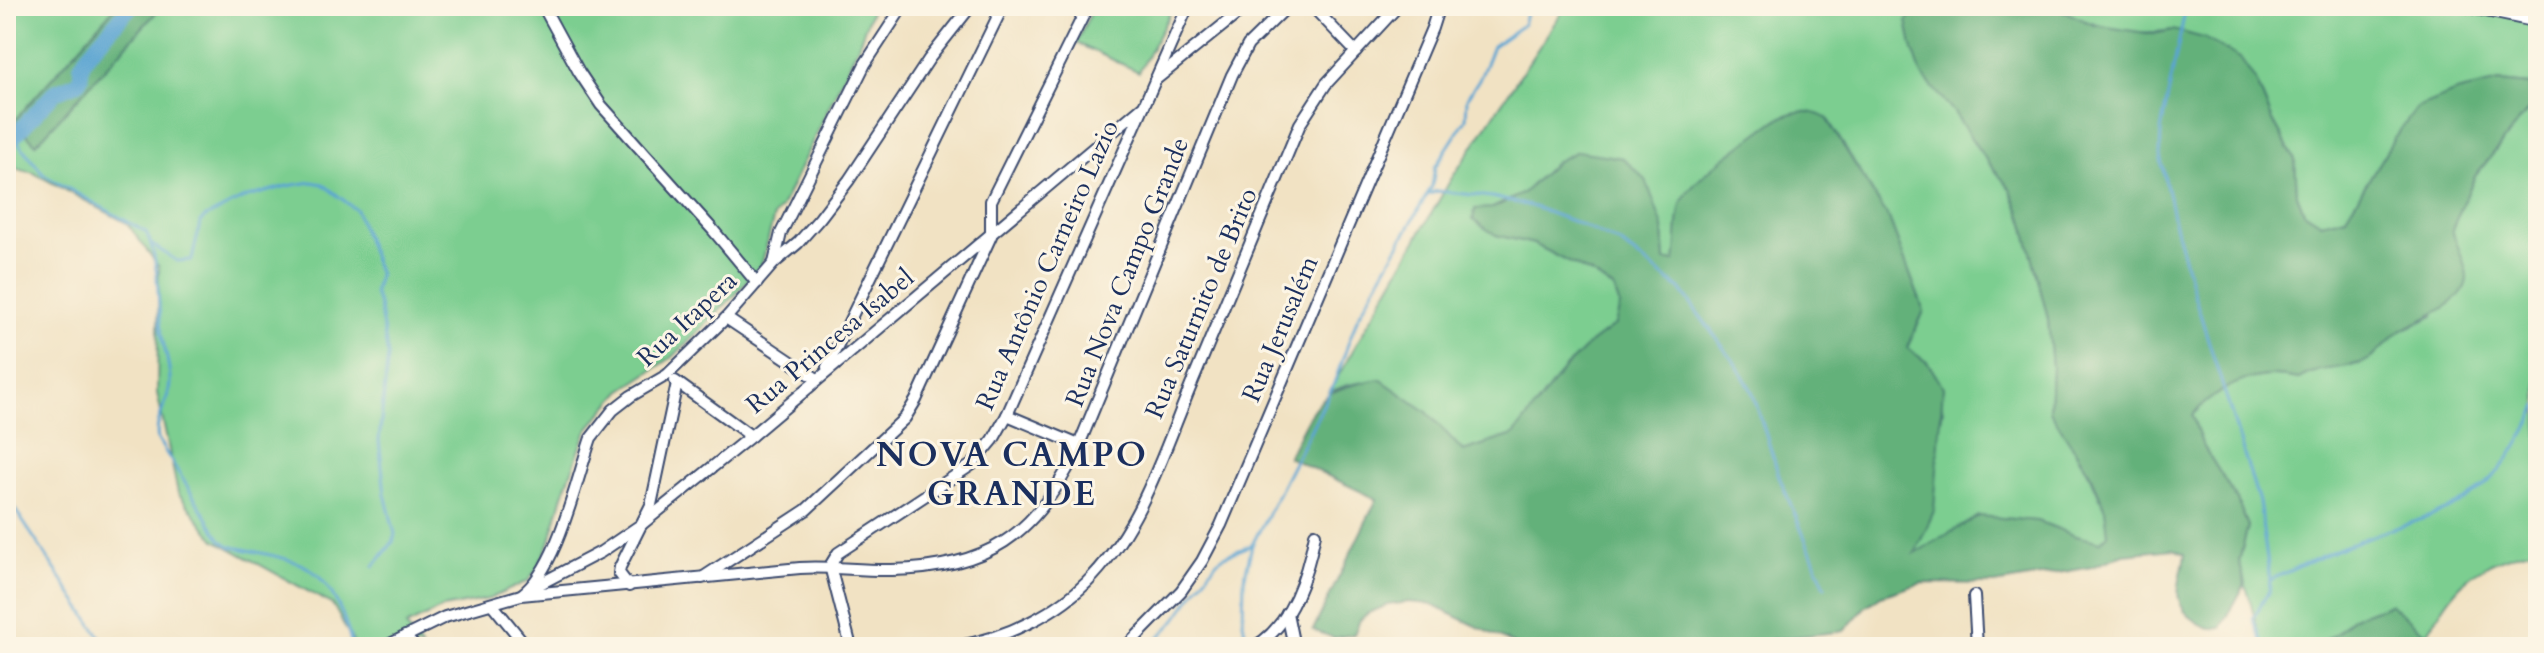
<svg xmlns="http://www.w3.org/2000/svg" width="2544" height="653" viewBox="0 0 2544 653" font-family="Cardo,serif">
<rect width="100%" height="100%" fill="#fcf5e5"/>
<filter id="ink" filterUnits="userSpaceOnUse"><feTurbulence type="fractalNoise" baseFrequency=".0125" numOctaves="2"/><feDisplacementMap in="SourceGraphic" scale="16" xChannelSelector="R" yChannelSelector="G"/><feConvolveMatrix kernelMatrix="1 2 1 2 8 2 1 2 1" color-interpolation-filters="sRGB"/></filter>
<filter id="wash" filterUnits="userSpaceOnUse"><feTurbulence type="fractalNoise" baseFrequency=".006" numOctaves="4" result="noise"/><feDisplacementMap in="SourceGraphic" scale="32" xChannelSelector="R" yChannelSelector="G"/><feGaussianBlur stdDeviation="1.8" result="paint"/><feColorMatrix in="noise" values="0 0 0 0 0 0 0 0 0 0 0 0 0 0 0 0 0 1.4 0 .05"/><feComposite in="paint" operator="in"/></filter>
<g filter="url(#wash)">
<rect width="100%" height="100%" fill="#f1e2c3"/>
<!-- green -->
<g fill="#7bce90" stroke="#4b7e77" stroke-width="2">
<path d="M6 6H116L14 121 36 144 162 6H873L858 46 781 208 774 216 762 263 737 293 674 356 621 391 587 430 563 495 549 544 537 569 528 581 489 599 443 608 406 626 421 647H356L333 605 215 540 178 493 157 393 159 267 127 223 34 173 6 166Z"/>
<path d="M1094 6H1174L1139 72 1076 43Z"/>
<path d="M1566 6H1917L1907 21 1954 112 1979 150 2011 190 2023 219 2048 319 2052 368 2050 411 2091 477 2105 509 2109 534 2100 542 2076 536 2038 521 1914 554 1943 410 1928 363 1906 348 1924 311 1889 219 1827 118 1677 249 1675 261 1665 262 1663 227 1557 161 1522 194 1492 208 1496 235 1534 244 1592 274 1614 289 1620 306 1615 325 1587 346 1514 435 1463 451 1403 396 1380 379 1347 385 1329 392 1450 181Z"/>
<path d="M2053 6H2538V548C2475 563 2459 578 2427 634L2390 604 2352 618 2338 632 2314 647H2263L2239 561 2248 526 2237 500 2202 444 2192 415C2223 384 2254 369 2299 379L2311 371 2359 364 2372 358 2400 331 2434 316 2456 245 2452 229 2467 194 2475 176 2529 109 2530 85 2499 82 2417 108 2393 140 2346 217 2321 223 2304 212 2297 195 2295 160 2272 119 2257 83 2173 30C2132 37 2089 26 2053 6Z"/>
</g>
<!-- forest -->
<g fill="#64b17a" stroke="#40706c" stroke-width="2">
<path d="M116 6H162L36 144 14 121Z"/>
<path d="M1917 6H2053L2094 25 2153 34 2173 30 2204 38 2240 58 2257 83 2272 119 2295 160 2297 195 2304 212 2321 223 2346 217 2393 140 2417 108 2456 92 2499 82 2530 85 2529 109 2475 176 2452 229C2455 243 2467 264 2467 277 2468 303 2420 320 2402 330 2388 339 2380 355 2364 362 2342 370 2319 366 2299 379 2255 369 2223 384 2192 415L2202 444 2237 500 2248 526 2239 561 2245 584 2221 628C2210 629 2207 628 2197 622 2167 602 2181 584 2185 554L2174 549 2124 554 2092 567 1995 584 1922 583 1881 596 1865 607 1844 631 1770 640 1757 647H1520L1430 604 1409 602 1388 605 1368 613 1360 620 1354 634 1334 638 1313 630 1377 499 1288 457C1317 401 1314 391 1380 379L1427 412 1463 451 1514 435 1564 369 1587 346 1615 325 1620 306 1614 289 1592 274 1534 244 1496 235 1473 220 1475 209 1493 208 1522 194 1557 161 1577 151 1623 158 1646 180 1663 227 1665 261H1675C1678 242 1676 223 1681 204 1688 180 1755 136 1776 120 1795 110 1808 108 1826 118L1889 219 1924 311 1907 348 1928 363 1943 387 1934 511 1915 553 1979 516 2038 521 2076 536 2100 542 2108 534 2105 509 2092 477 2050 411 2052 368 2048 319 2023 219 2011 190 1979 150 1954 112 1922 75 1912 47 1907 21Z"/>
<path d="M2390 604 2427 634 2425 647H2314L2338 632 2352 618Z"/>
</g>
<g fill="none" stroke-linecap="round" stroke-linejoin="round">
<!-- stream -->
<g stroke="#5aa4d2" stroke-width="3">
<path d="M2186 6 2161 130 2160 155 2174 221 2195 298 2259 502 2270 580 2269 591 2253 618 2264 647"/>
<path d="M14 137 44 175 146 232C160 260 157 299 161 330 163 347 170 363 170 380 171 402 153 418 158 440L221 540 230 546C253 552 292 557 310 569 333 585 347 621 352 647"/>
<path d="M1427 195 1437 191 1492 197 1534 207 1577 223 1620 243 1680 289 1737 366 1752 391 1780 479 1825 586"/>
<path d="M151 244 177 261 192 260 200 223 204 218 244 198 287 186 312 182 323 184 356 210 379 275 374 293 379 305 388 356 379 440 385 494 395 534 393 542 374 566"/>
<path d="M6 496 107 647"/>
<path d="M2270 580C2302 565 2333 550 2366 538 2401 525 2443 516 2474 494 2503 473 2524 438 2538 406"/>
<path d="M1155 641 1174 622 1217 561 1224 556 1252 545"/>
<path d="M1247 642 1243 622 1244 580 1252 545 1333 386 1357 319 1432 186 1435 167 1466 119 1467 98 1481 76 1493 46 1523 25 1528 6"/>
</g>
<!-- river -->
<path stroke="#5aa4d2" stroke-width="16" d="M6 145 55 92 77 83 81 77V66L88 54 131 6"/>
</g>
</g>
<g filter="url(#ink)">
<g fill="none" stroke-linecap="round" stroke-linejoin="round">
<!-- minor casing -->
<g stroke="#3b4a6d" stroke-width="14">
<g id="minor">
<path d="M543 6 579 72 601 105 713 230 757 283"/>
<path d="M1312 6 1356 52"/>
<path d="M2462 6 2538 22"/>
<path d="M1155 80 1247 6"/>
<path d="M774 263 781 233 865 64 903 6"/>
<path d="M726 318 817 379"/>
<path d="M827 367 1003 6"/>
<path d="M675 381 751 436"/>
<path d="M1007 415 1079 445"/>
<path d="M702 578 806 510 905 418 916 400 991 236V201L1088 6"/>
<path d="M536 586 601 552 642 524 751 436 1142 107"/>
<path d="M629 586 619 573 620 567 651 505 677 383"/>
<path d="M521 595 800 568C831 566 861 571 892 570 987 568 1035 536 1076 452L1232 75 1248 45 1288 6"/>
<path d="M1974 596 1977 647"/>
<path d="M492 604 527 647"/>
<path d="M1287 613 1294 647"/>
<path d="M405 636 415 647"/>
<path d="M384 647 445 617 521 595C557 570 576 481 591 438L613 410 631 396 667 375 726 318 774 263 798 243 820 218 849 180 929 59 971 6"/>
<path d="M851 647 830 566 838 553 973 464 993 440 1007 415 1188 6"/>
<path d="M955 647C1005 638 1058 614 1093 576 1141 525 1164 451 1190 388 1227 300 1263 212 1300 124L1326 84 1398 6"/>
<path d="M1126 647 1181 591 1202 561 1221 525 1432 28 1439 6"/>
<path d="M1254 647C1292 625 1307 575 1315 534"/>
</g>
</g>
<!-- minor -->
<use href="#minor" stroke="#fff" stroke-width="10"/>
</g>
</g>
<g text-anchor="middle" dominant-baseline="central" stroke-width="6" stroke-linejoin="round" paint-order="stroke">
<!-- street labels -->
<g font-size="26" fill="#1b2f5e" stroke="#fcf5e5">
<text transform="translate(1047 265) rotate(-66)">Rua Antônio Carneiro Lazio</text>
<text transform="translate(1127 272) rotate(-68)">Rua Nova Campo Grande</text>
<text transform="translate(1201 303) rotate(-67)">Rua Saturnito de Brito</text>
<text transform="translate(687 319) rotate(-43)">Rua Itapera</text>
<text transform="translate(1280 329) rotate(-67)">Rua Jerusalém</text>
<text transform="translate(830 341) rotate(-40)">Rua Princesa Isabel</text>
</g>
<!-- district labels -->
<g font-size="34" font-weight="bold" letter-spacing="2" fill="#1b2f5e" stroke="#fcf5e5">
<text x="1012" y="455">NOVA CAMPO<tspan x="1012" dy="39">GRANDE</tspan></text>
</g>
</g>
<!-- margin -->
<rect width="2544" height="653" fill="none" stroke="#fcf5e5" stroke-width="32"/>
</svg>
